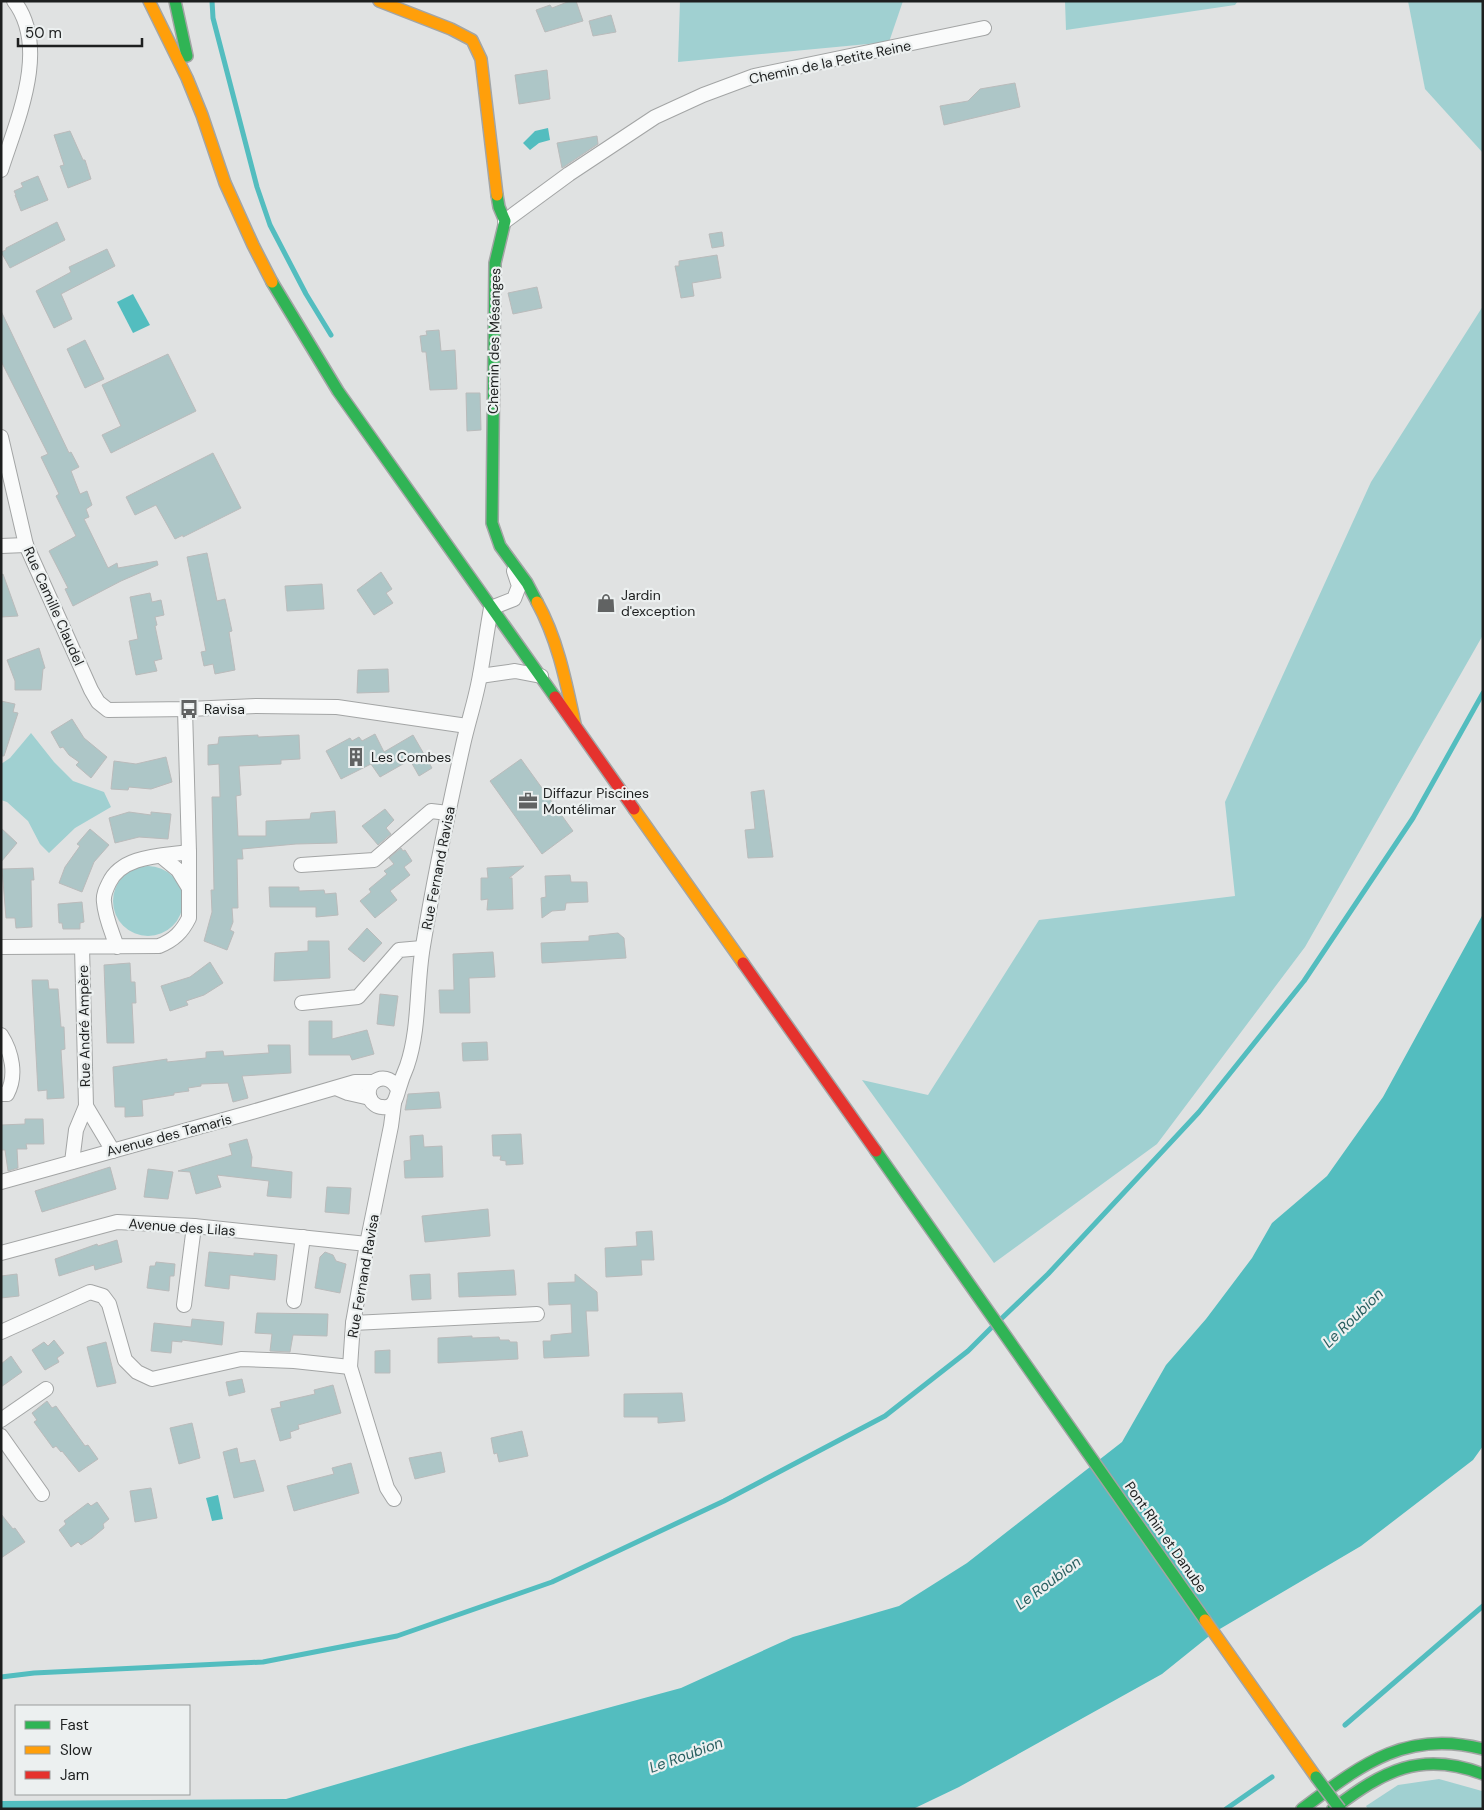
<svg xmlns="http://www.w3.org/2000/svg" width="1484" height="1810" viewBox="0 0 1484 1810" font-family="'DM Sans',sans-serif">
<rect width="100%" height="100%" fill="#e0e2e2"/>
<!-- green -->
<g fill="#a0d0d1">
<path d="M680 1H903L889 42 678 62Z"/>
<path d="M1065 1H1238L1235 5 1066 30Z"/>
<path d="M1408 1H1483V153L1425 89Z"/>
<path d="M1483 306V635L1305 947 1157 1144 994 1263 862 1080 928 1095 1039 920 1235 896 1225 802 1371 482Z"/>
<path d="M31 733 54 762 73 781 104 792 111 807 75 828 49 853 40 844 28 821 7 802 1 800V764L10 758Z"/>
<circle cx="148" cy="901" r="35"/>
<path d="M1439 1779 1482 1791 1483 1809H1368L1366 1806 1398 1785Z"/>
</g>
<!-- water -->
<g fill="#53bdbf">
<path d="M548 128 550 140 539 143 530 150 523 143 535 131Z"/>
<path d="M133 294 150 325 133 333 117 302Z"/>
<path d="M1483 914V1446L1473 1460 1361 1546 1213 1633 1162 1674 959 1787 913 1809H1V1801L286 1799 468 1746 681 1688 793 1637 899 1606 967 1563 1122 1442 1166 1365 1206 1319 1252 1258 1272 1223 1327 1176 1383 1097Z"/>
<path d="M218 1495 223 1519 212 1521 206 1498Z"/>
</g>
<g fill="none" stroke-linecap="round" stroke-linejoin="round">
<!-- stream -->
<g stroke="#53bdbf" stroke-width="5">
<path d="M212 1 213 18 257 187 270 225 306 294 331 335"/>
<path d="M1000 1320 1048 1274 1199 1112 1304 981 1413 818 1483 693"/>
<path d="M1 1677 34 1673 263 1662 397 1636 552 1582 724 1501 885 1416 968 1351 992 1327"/>
<path d="M1345 1725 1483 1606"/>
<path d="M1226 1809 1272 1777"/>
</g>
</g>
<!-- building -->
<g fill="#adc6c7" stroke="#babbbb">
<path d="M570 1H576L583 21 545 32 536 10 550 5 552 8Z"/>
<path d="M611 15 616 32 593 36 589 21Z"/>
<path d="M547 70 550 99 519 104 515 75Z"/>
<path d="M1015 83 1020 107 944 125 940 106 968 101 980 89Z"/>
<path d="M70 131 83 160H85L91 179 68 188 60 166 64 165 54 135Z"/>
<path d="M597 136 598 144 562 168 557 143Z"/>
<path d="M38 176 48 200 21 211 15 195H16L14 191 23 187 21 183Z"/>
<path d="M57 222 65 240 10 268 1 252 6 250V248Z"/>
<path d="M722 232 724 246 712 248 709 234Z"/>
<path d="M107 249 115 266 61 294 72 319 54 328 36 291 71 272 69 267Z"/>
<path d="M717 255 721 278 692 283 694 296 681 298 675 266H679V261Z"/>
<path d="M537 287 542 308 513 314 508 293Z"/>
<path d="M1 311 69 453 71 452 79 467 71 471 80 494 87 491 92 505 86 509 89 517 84 519 108 568 117 563 118 568 157 561 158 565 121 581 73 606 65 589 68 588 49 551 76 536 56 496 59 494 41 457 48 454 1 361Z"/>
<path d="M439 330 441 351 455 350 457 389 430 390 426 352H422L420 336 427 335 426 331Z"/>
<path d="M85 340 104 379 85 388 67 349Z"/>
<path d="M168 354 196 411 111 453 102 435 121 426 102 385Z"/>
<path d="M466 393H480L481 430 467 431Z"/>
<path d="M213 453 241 508 183 537V535L175 539 156 505 135 515 126 497Z"/>
<path d="M207 553 217 601 225 599 232 631 229 632 235 670 215 674 213 664 204 666 201 652 206 651 187 557Z"/>
<path d="M381 572 392 589 386 593 393 603 374 615 357 590Z"/>
<path d="M3 574 18 616 1 617V575Z"/>
<path d="M322 584 324 609 287 611 285 586Z"/>
<path d="M150 593 152 602 161 600 164 615 155 617 157 625 155 626 162 659 154 661 157 671 136 675 129 641 138 639 130 597Z"/>
<path d="M39 648 45 668 43 669 41 690H15V681L7 660Z"/>
<path d="M388 669 389 692 357 693 358 670Z"/>
<path d="M1 701 15 704 13 712 18 713 4 756H1Z"/>
<path d="M72 719 84 738 107 757 91 778 76 765 79 762 69 755 63 747 60 748 51 732Z"/>
<path d="M375 734 384 752 413 735 432 768 419 776 410 760 380 777 371 764 341 779 326 751 350 738 352 741 359 737 362 741Z"/>
<path d="M258 735V737L299 735 300 759 281 760V764L239 766 241 795 236 796 238 836H266V821L310 819 311 813 335 811 337 843 296 844 242 849 243 859H237L238 908H232L233 922 230 930 234 932 227 950 204 941 212 912 211 890H214L212 797H220L219 764 208 765V745L218 744 219 737Z"/>
<path d="M166 757 172 782 151 789 129 787 128 790 111 789 114 761 136 764Z"/>
<path d="M521 759 573 831 542 854 490 781Z"/>
<path d="M764 790 773 857 748 858 745 830 755 829 751 792Z"/>
<path d="M385 809 394 820 386 828 391 834 378 845 362 826Z"/>
<path d="M129 812 151 815V812L171 814 168 839 139 837 115 843 109 818Z"/>
<path d="M1 828 17 843 1 862Z"/>
<path d="M90 829 109 845 94 862 82 892 59 883 65 867 80 846 77 844Z"/>
<path d="M401 848 403 851 405 850 412 861 404 867 410 875 390 891 397 900 375 918 360 901 371 892 369 889 387 874 384 871 394 864 389 858Z"/>
<path d="M524 866 509 878H512L513 909 487 910 488 899 481 900V878H488L487 868Z"/>
<path d="M33 868 34 880H31L32 927 16 928 15 918H6L2 869Z"/>
<path d="M570 875 571 882H587L588 902 566 903 565 910 552 911 542 918 541 898 546 897 545 876Z"/>
<path d="M269 887H299V891L324 890 325 894 336 893 338 915 316 917V907H270Z"/>
<path d="M82 902 84 922 80 923V929H63L62 923H59L58 904Z"/>
<path d="M367 928 382 943 364 962 348 949Z"/>
<path d="M618 933 624 938 626 958 542 963 541 943 589 941V936Z"/>
<path d="M308 941H329L330 978 274 981 275 953 308 951Z"/>
<path d="M493 952 495 977 469 978 470 1013H440L439 990H454L453 954Z"/>
<path d="M210 962 223 983 204 995 186 1001 188 1005 170 1011 161 986 190 977Z"/>
<path d="M130 963 131 982H135L136 1003H132L134 1043H107L104 965Z"/>
<path d="M32 980H48L49 989H58L61 1027H64L65 1049 61 1050 64 1098 47 1099V1090L38 1091Z"/>
<path d="M380 994 398 996 394 1026 377 1024Z"/>
<path d="M309 1021H332V1039L367 1030 374 1054 352 1060 350 1055H309Z"/>
<path d="M487 1042 488 1060 463 1061 462 1043Z"/>
<path d="M268 1045H290L291 1073 242 1076 248 1098 233 1102 228 1083 201 1084V1086L188 1088 189 1091 174 1093V1095L142 1100 143 1116 125 1117V1107H115L113 1067 167 1059V1062L206 1058V1052L223 1051 224 1056 269 1053Z"/>
<path d="M439 1092 441 1108 405 1110 408 1094Z"/>
<path d="M25 1119H43L44 1144H26L27 1149H17L18 1168 8 1171 5 1150H1V1125L25 1124Z"/>
<path d="M521 1134 523 1164 506 1165V1161L500 1160 501 1156H493L492 1135Z"/>
<path d="M423 1135 424 1147 442 1146 443 1177 405 1178 404 1161 411 1160 410 1136Z"/>
<path d="M247 1139 252 1157 251 1167 292 1172 291 1198 267 1196 269 1181 217 1175 221 1187 196 1194 190 1172 178 1171 232 1155 229 1144Z"/>
<path d="M110 1167 116 1189 42 1212 35 1191Z"/>
<path d="M148 1169 173 1172 168 1199 144 1197Z"/>
<path d="M327 1187 351 1188 349 1214 325 1212Z"/>
<path d="M488 1209 490 1236 425 1242 422 1216Z"/>
<path d="M652 1231 654 1260H641L642 1275 606 1277 605 1248 637 1246 636 1232Z"/>
<path d="M117 1240 122 1262 95 1270 94 1265 59 1276 55 1259 97 1244 98 1246Z"/>
<path d="M209 1252 254 1256V1253L277 1255 275 1280 230 1275 229 1289 205 1286Z"/>
<path d="M325 1252 333 1255 336 1261 346 1264 340 1293 315 1288 320 1257Z"/>
<path d="M156 1262 175 1264 174 1276H170L169 1291 147 1288 150 1266H155Z"/>
<path d="M514 1270 516 1295 459 1297 458 1273Z"/>
<path d="M17 1274 19 1296 1 1298V1276Z"/>
<path d="M430 1274 431 1299 412 1300 410 1275Z"/>
<path d="M575 1274 597 1292 598 1311H586L589 1356 544 1358 543 1341H551V1335L572 1333 571 1304 549 1305 548 1283 575 1282Z"/>
<path d="M257 1313 328 1314 327 1336 293 1335 290 1352 270 1351 272 1334 255 1333Z"/>
<path d="M192 1319 224 1322 222 1345 182 1340V1342L172 1341 171 1353 151 1351 154 1323 191 1327Z"/>
<path d="M472 1336V1338L499 1337 500 1340H509L510 1342H517L518 1359 438 1363V1338Z"/>
<path d="M54 1340 64 1353 57 1358 59 1362 45 1370 32 1350 44 1342 48 1346Z"/>
<path d="M106 1342 116 1383 97 1387 87 1347Z"/>
<path d="M390 1350V1373H375V1351Z"/>
<path d="M11 1356 22 1372 1 1387V1364Z"/>
<path d="M242 1379 245 1392 229 1396 226 1382Z"/>
<path d="M333 1385 341 1413 298 1425 299 1429 290 1432 291 1438 280 1441 271 1409 281 1407 280 1402 315 1394 314 1390Z"/>
<path d="M682 1393 685 1421 658 1423V1417H624V1394Z"/>
<path d="M47 1401 52 1408 56 1406 85 1446 88 1445 98 1459 79 1472 62 1451 61 1452 56 1446 53 1448 34 1422 37 1420 32 1413Z"/>
<path d="M192 1423 200 1458 179 1464 170 1428Z"/>
<path d="M522 1431 528 1456 499 1462 497 1453 494 1454 491 1438Z"/>
<path d="M237 1448 240 1463 255 1460 264 1491 234 1498 223 1452Z"/>
<path d="M441 1452 445 1472 415 1479 409 1458Z"/>
<path d="M351 1463 359 1493 294 1511 287 1486 334 1474 332 1468Z"/>
<path d="M151 1488 157 1518 135 1522 130 1491Z"/>
<path d="M97 1502 109 1519 103 1524 104 1528 92 1538 81 1545 78 1542 71 1547 59 1530 66 1524 64 1521 88 1503 91 1506Z"/>
<path d="M1 1514 13 1529 15 1528 25 1542 1 1558Z"/>
</g>
<g fill="none" stroke-linecap="round" stroke-linejoin="round">
<!-- street casing -->
<g stroke="#a3a5a5" stroke-width="16">
<g id="street">
<path d="M1 170C17 120 50 48 14 1"/>
<path d="M505 221 569 174 655 117 703 95 754 76 984 28"/>
<path d="M1 437 26 545 91 690 98 702 108 710 189 709 256 706 337 707 467 726"/>
<path d="M1 546 26 545"/>
<path d="M480 676 515 671 541 676"/>
<path d="M185 709 189 852"/>
<path d="M161 856 178 870 189 888"/>
<path d="M301 865 374 860 431 811 448 813"/>
<path d="M1 947 159 946C174 940 182 932 189 918V852C162 856 122 855 109 883 106 889 103 895 104 902 105 917 112 932 117 947"/>
<path d="M302 1003 358 997 399 950 422 948"/>
<path d="M1 1035C12 1052 17 1076 7 1094H1"/>
<path d="M336 1088 348 1093 370 1098"/>
<path d="M398 1090C389 1069 363 1080 370 1099 372 1103 377 1107 382 1107 395 1109 396 1097 399 1088 401 1081 404 1073 407 1066 420 1028 416 986 423 946 434 879 448 812 463 745 468 722 476 699 480 675 484 653 487 630 491 608L514 599 519 586 514 571"/>
<path d="M394 1103 391 1126 367 1244 353 1323 350 1367 387 1488 394 1499"/>
<path d="M86 1106 113 1151"/>
<path d="M72 1162 76 1130 86 1106 82 947"/>
<path d="M1 1182 252 1112 355 1082H373"/>
<path d="M1 1253 117 1222 194 1226 367 1244"/>
<path d="M294 1301 303 1237"/>
<path d="M184 1305 194 1226"/>
<path d="M353 1323 537 1314"/>
<path d="M1 1332 90 1292 103 1296 109 1304 125 1360 137 1372 152 1379 241 1359 294 1361 350 1367"/>
<path d="M1 1420 46 1389"/>
<path d="M1 1436 42 1494"/>
</g>
</g>
<!-- fast casing -->
<g stroke="#a3a5a5" stroke-width="14">
<g id="fast">
<path d="M175 1 187 56"/>
<path d="M497 195 499 207 505 221 495 263 492 523 500 546 527 583 537 602"/>
<path d="M272 282 338 391 555 697"/>
<path d="M876 1151 1205 1620"/>
<path d="M1302 1809C1361 1765 1406 1729 1483 1749"/>
<path d="M1333 1809C1383 1771 1421 1750 1483 1774"/>
</g>
</g>
<!-- slow casing -->
<g stroke="#a3a5a5" stroke-width="14">
<g id="slow">
<path d="M149 1 187 78 202 115 225 183 253 245 272 282"/>
<path d="M379 1 451 29 472 40 481 59 497 195"/>
<path d="M537 602C558 640 566 682 575 724"/>
<path d="M634 809 743 963"/>
<path d="M1205 1620 1316 1777"/>
</g>
</g>
<!-- jam casing -->
<g stroke="#a3a5a5" stroke-width="14">
<g id="jam">
<path d="M555 697 634 809"/>
<path d="M743 963 876 1151"/>
</g>
</g>
<!-- street -->
<use href="#street" stroke="#fafbfb" stroke-width="14"/>
<!-- fast -->
<use href="#fast" stroke="#30b455" stroke-width="11"/>
<!-- slow -->
<use href="#slow" stroke="#ff9f0a" stroke-width="11"/>
<!-- jam -->
<use href="#jam" stroke="#e5322d" stroke-width="11"/>
<!-- fast-bridge casing -->
<g stroke="#a3a5a5" stroke-width="14" stroke-linecap="butt">
<path id="fast-bridge" d="M1316 1777 1340 1809"/>
</g>
<!-- fast-bridge -->
<use href="#fast-bridge" stroke="#30b455" stroke-width="11"/>
</g>
<!-- icons -->
<defs>
<g id="shop-bare" transform="scale(1.5)"><path d="M-5-2.5h2.3a2.7 3.5 0 0 1 5.4 0H5L5.5 6h-11ZM-1.5-2.5h3a1.5 2.3 0 0 0-3 0Z" fill="#616363" stroke="#ecf0f0" stroke-width="2.5" paint-order="stroke"/></g>
<g id="bus-bare" transform="scale(1.5)"><path d="M-5-6H5V4H4V6H2V4H-2V6H-4V4H-5ZM-3.5-4V0h7V-4ZM-3.5 1.2v1.5H-2V1.2ZM2 1.2v1.5H3.5V1.2Z" fill="#616363" stroke="#ecf0f0" stroke-width="2.5" paint-order="stroke"/></g>
<g id="building-bare" transform="scale(1.5)"><path d="M-4-6H4V6H1V3H-1V6H-4ZM-2.5-4.3h1.7v1.8h-1.7ZM.8-4.3h1.7v1.8H.8ZM-2.5-1h1.7V.8h-1.7ZM.8-1h1.7V.8H.8Z" fill="#616363" stroke="#ecf0f0" stroke-width="2.5" paint-order="stroke"/></g>
<g id="office-bare" transform="scale(1.5)"><path d="M-6-3h4V-5.5h4V-3h4V5H-6ZM-1-4.5V-3h2v-1.5ZM-6 0V1H6V0Z" fill="#616363" stroke="#ecf0f0" stroke-width="2.5" paint-order="stroke"/></g>
</defs>
<g fill-rule="evenodd">
<use href="#shop-bare" x="606" y="603"/>
<use href="#bus-bare" x="189" y="709"/>
<use href="#building-bare" x="356" y="757"/>
<use href="#office-bare" x="528" y="801"/>
</g>
<g text-anchor="middle" dominant-baseline="central" stroke-width="4.5" stroke-linejoin="round" paint-order="stroke">
<!-- street labels -->
<g font-size="14" fill="#1d1f1f" stroke="#ecf0f0">
<text transform="translate(830 62) rotate(-12)">Chemin de la Petite Reine</text>
<text transform="translate(494 341) rotate(-89)">Chemin des Mésanges</text>
<text transform="translate(54 606) rotate(66)">Rue Camille Claudel</text>
<text transform="translate(438 868) rotate(-79)">Rue Fernand Ravisa</text>
<text transform="translate(84 1026) rotate(-91)">Rue André Ampère</text>
<text transform="translate(169 1135) rotate(-15)">Avenue des Tamaris</text>
<text transform="translate(182 1227) rotate(4)">Avenue des Lilas</text>
<text transform="translate(363 1276) rotate(-80)">Rue Fernand Ravisa</text>
<text transform="translate(1166 1537) rotate(55)">Pont Rhin et Danube</text>
</g>
<!-- poi labels -->
<g font-size="14" fill="#1d1f1f" stroke="#ecf0f0" text-anchor="start">
<text x="621" y="595">Jardin<tspan x="621" dy="16">d'exception</tspan></text>
<text x="204" y="709">Ravisa</text>
<text x="371" y="757">Les Combes</text>
<text x="543" y="793">Diffazur Piscines<tspan x="543" dy="16">Montélimar</tspan></text>
</g>
<!-- water labels -->
<g font-size="15" font-style="italic" fill="#295f60" stroke="#ecf0f0">
<text transform="translate(1353 1318) rotate(-44)">Le Roubion</text>
<text transform="translate(1048 1583) rotate(-37)">Le Roubion</text>
<text transform="translate(686 1755) rotate(-20)">Le Roubion</text>
</g>
</g>
<!-- border -->
<rect width="1484" height="1810" fill="none" stroke="#1d1f1f" stroke-width="5"/>
<!-- legend -->
<rect x="15" y="1705" width="175" height="90" fill="#ecf0f0" stroke="#999c9c"/>
<rect x="25" y="1721" width="25" height="8" fill="#30b455" stroke="#999c9c"/>
<text x="60" y="1730" font-size="15" fill="#1d1f1f">Fast</text>
<rect x="25" y="1746" width="25" height="8" fill="#ff9f0a" stroke="#999c9c"/>
<text x="60" y="1755" font-size="15" fill="#1d1f1f">Slow</text>
<rect x="25" y="1771" width="25" height="8" fill="#e5322d" stroke="#999c9c"/>
<text x="60" y="1780" font-size="15" fill="#1d1f1f">Jam</text>
<!-- scale -->
<path d="M18 38v8h124v-8" fill="none" stroke="#1d1f1f" stroke-width="2.5"/>
<text x="25" y="38" font-size="15" fill="#1d1f1f" stroke="#ecf0f0" stroke-width="4" paint-order="stroke">50 m</text>
</svg>
